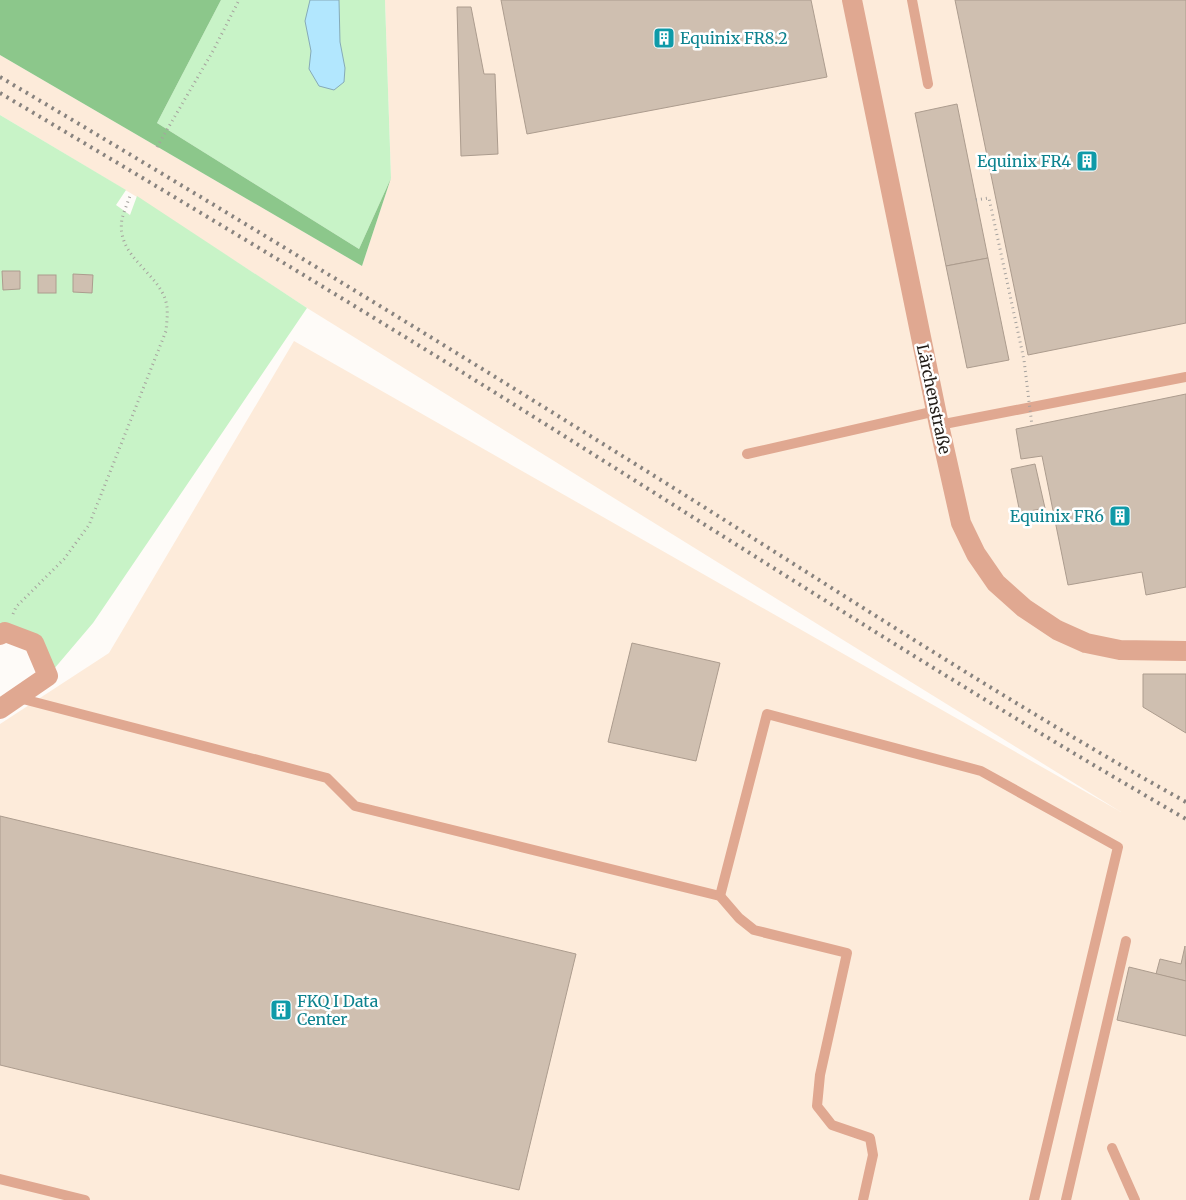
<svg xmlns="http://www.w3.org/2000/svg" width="1186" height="1200" viewBox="0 0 1186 1200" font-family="Merriweather,serif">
<rect width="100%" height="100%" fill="#fefbf8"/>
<!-- built -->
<path fill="#fdebda" d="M385 0H1186V1200H0V724L109 653 294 341 1121 812 307 308 137 197 0 115V55L362 266 391 178Z"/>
<!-- green -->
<g fill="#c8f3c7">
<path d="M221 0H385L391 178 359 249 157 123Z"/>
<path d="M0 115 126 190 116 205 130 215 137 196 307 308 93 623 48 676 34 643 0 635Z"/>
</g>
<!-- forest -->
<path fill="#8cc78b" d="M0 0H221L157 123 359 249 391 178 362 266 0 55Z"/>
<!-- water -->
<path fill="#b2e7fe" stroke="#86aab8" d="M310 0H339L340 42 345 68 344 82 334 90 319 86 309 69 311 51 305 21Z"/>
<!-- building -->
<g fill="#cfbfb0" stroke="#ac9c8e">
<path d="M501 0H811L827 77 527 134Z"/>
<path d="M955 0H1186V323L1028 355Z"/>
<path d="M457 7H471L484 74H495L498 154 461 156Z"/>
<path d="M957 104 988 258 946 266 915 113Z"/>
<path d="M988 258 1009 360 967 368 946 266Z"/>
<path d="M2 271H20V289L3 290Z"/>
<path d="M73 274 93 275 92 293 73 292Z"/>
<rect x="38" y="275" width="18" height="18"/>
<path d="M1186 394V587L1146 595 1142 572 1068 585 1042 456 1021 459 1016 429Z"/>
<path d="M1035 464 1045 508 1020 513 1011 469Z"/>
<path d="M632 643 720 663 696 761 608 742Z"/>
<path d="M1143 674H1186V733L1143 707Z"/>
<path d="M0 816 576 954 519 1190 0 1065Z"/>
<path d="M1185 946 1186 981 1156 974 1160 959 1181 964Z"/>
<path d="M1129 967 1186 981V1036L1117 1020Z"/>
</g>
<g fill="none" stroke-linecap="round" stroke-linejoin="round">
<!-- path -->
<g stroke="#a6a29e" stroke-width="3" stroke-dasharray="1 4" stroke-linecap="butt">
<path d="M157 147 213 51 239 0"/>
<path d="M13 614 16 607 64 559 89 525 166 331C167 319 169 307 164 296 152 269 116 254 122 219 124 211 128 202 131 193"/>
</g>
<!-- lane -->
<g stroke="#e0a891" stroke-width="10">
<path d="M912 0 928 84"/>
<path d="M939 425 1186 377"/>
<path d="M747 454 936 411"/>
<path d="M19 698 327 778 355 806 720 896 739 918 754 930 847 953 820 1075 817 1106 832 1125 870 1138 873 1155 863 1200"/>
<path d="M720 896 767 714 981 771 1118 847 1034 1200"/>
<path d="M1112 1148 1135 1200"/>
<path d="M0 1179 85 1200"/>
<path d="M1066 1200 1126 941"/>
</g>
<!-- street -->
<g stroke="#e0a891" stroke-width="20">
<path d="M852 0 939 425 961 523 976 554 996 583 1024 608 1057 630 1086 643 1120 650 1186 651"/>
<path d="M0 635 5 632 34 643 48 676 0 709"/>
</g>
<!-- rail -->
<g stroke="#88837f" stroke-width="4" stroke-dasharray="2.5 5" stroke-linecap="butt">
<path d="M0 77C228 212 455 351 680 492 847 597 1013 706 1186 802"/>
<path d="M0 93C160 188 320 284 478 382 714 529 946 681 1186 819"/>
</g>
<!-- path-bridge -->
<path stroke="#a6a29e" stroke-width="3" stroke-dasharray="1 4" stroke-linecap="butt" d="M976 200 989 198 1024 360 1032 426"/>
</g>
<!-- icons -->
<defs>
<g id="building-square" transform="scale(1.125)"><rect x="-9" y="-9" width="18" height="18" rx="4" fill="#0f9aa8" stroke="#fff"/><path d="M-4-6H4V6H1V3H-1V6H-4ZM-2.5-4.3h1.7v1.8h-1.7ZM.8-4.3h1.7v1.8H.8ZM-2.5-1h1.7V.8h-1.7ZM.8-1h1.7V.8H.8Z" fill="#fff"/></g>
</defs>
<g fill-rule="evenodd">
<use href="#building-square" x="664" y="38"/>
<use href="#building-square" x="1087" y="161"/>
<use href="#building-square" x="1120" y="516"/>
<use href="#building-square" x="281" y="1010"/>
</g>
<g text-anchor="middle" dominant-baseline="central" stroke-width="5" stroke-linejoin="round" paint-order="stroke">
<!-- culture labels -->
<g font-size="16" fill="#0d838f" stroke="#fff" text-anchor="start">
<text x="680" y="38">Equinix FR8.2</text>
<text x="1071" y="161" text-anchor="end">Equinix FR4</text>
<text x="1104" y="516" text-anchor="end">Equinix FR6</text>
<text x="297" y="1001">FKQ I Data<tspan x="297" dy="18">Center</tspan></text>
</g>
<!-- street labels -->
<g font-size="16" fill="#211b16" stroke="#fff">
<text transform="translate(934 399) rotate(78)">Lärchenstraße</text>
</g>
</g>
</svg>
